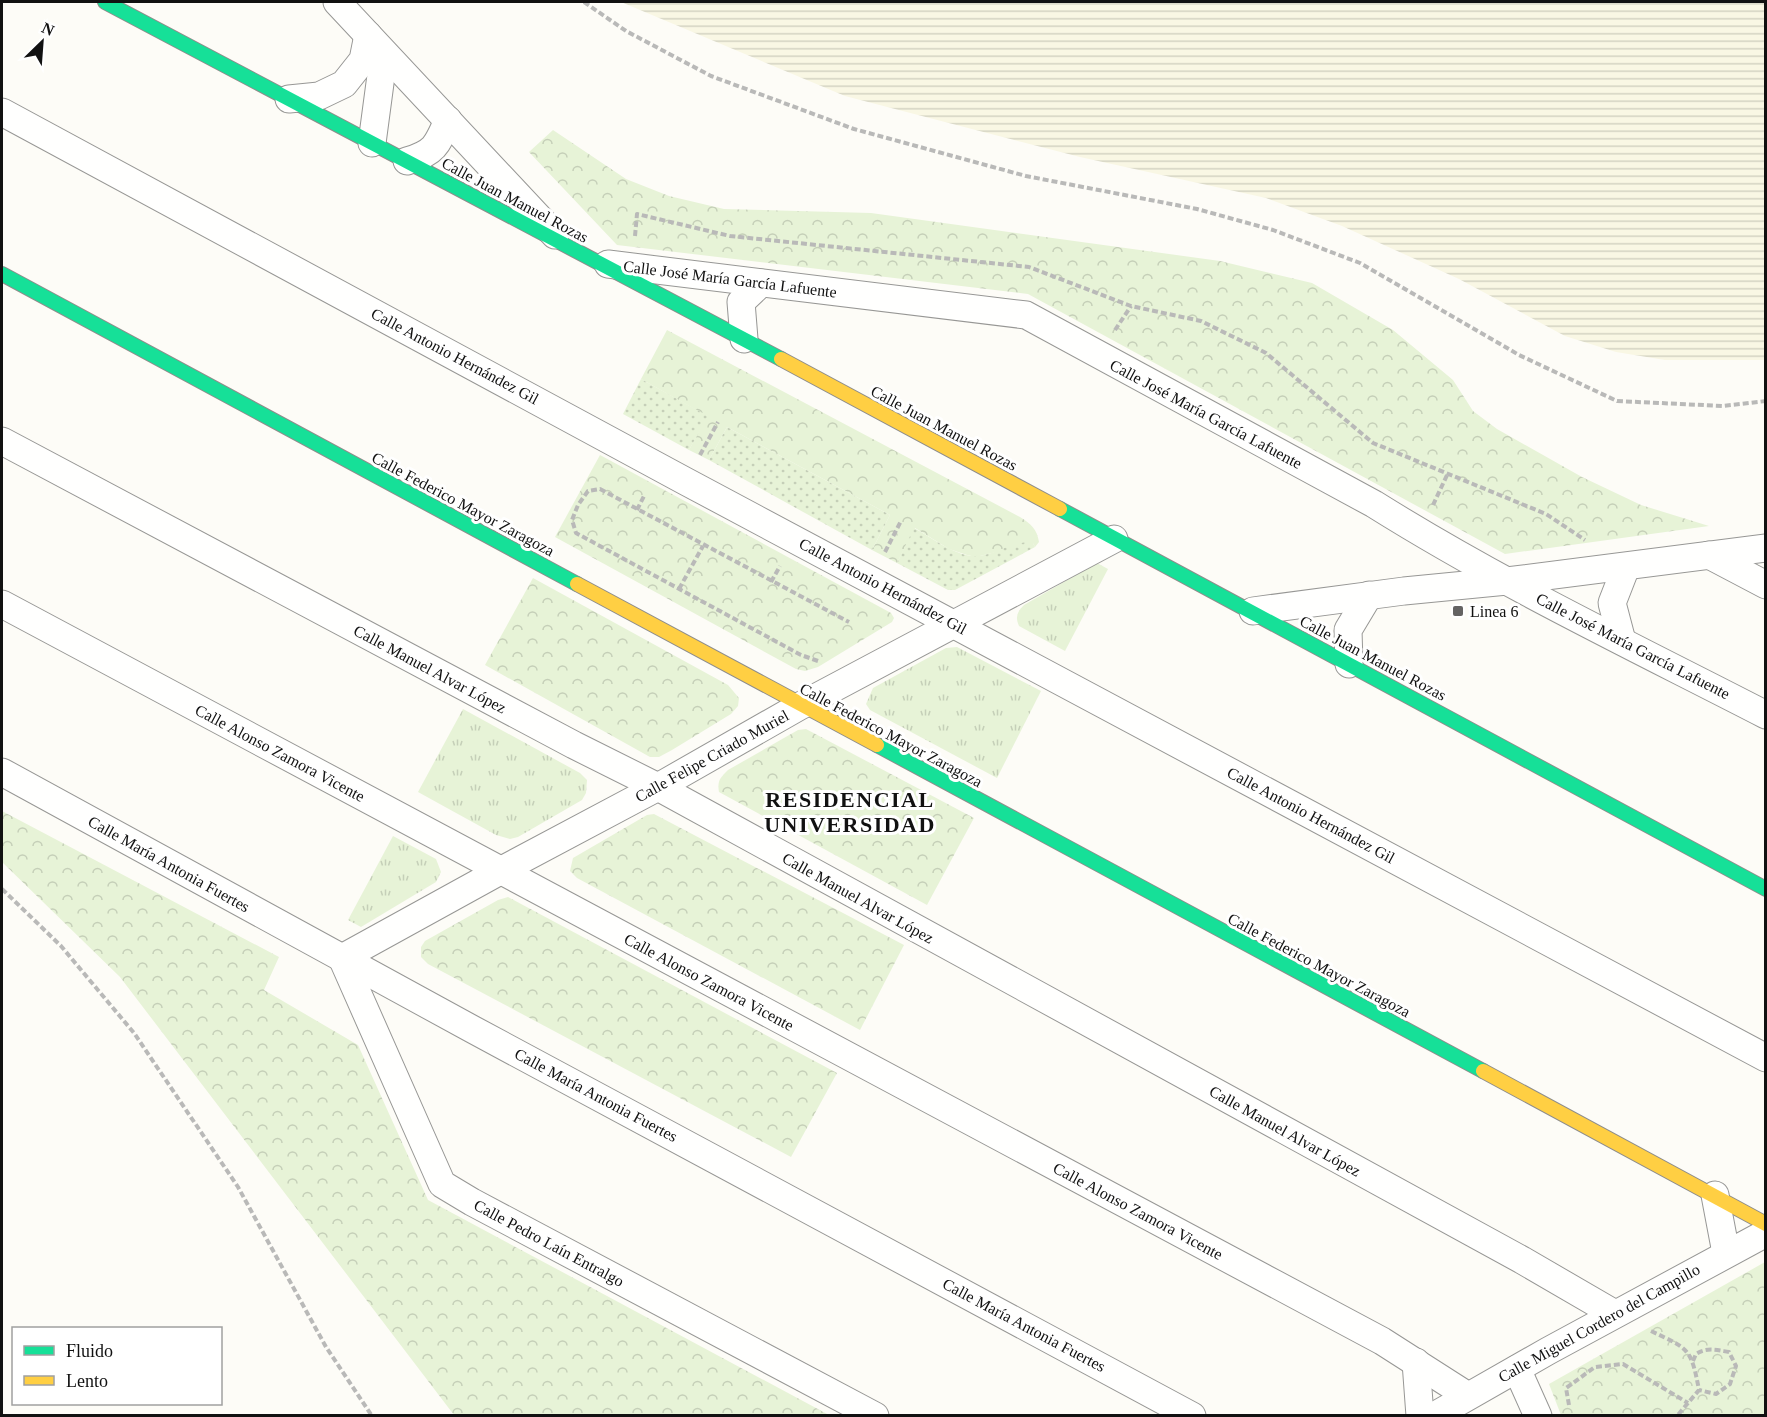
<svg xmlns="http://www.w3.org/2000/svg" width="1767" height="1417" viewBox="0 0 1767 1417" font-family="Georgia,serif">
<defs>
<pattern id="farmland-rules" width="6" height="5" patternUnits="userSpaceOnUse" patternTransform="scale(1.5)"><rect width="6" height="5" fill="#f9f7e4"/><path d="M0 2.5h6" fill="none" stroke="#d4d3c3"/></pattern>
<pattern id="grass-tufts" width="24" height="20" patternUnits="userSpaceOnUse" patternTransform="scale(1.5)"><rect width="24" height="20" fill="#e7f3d7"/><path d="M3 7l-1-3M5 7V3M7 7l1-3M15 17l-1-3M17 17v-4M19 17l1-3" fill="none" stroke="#c5cfb8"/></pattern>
<pattern id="park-crowns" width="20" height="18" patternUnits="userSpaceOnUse" patternTransform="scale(1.5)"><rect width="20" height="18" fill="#e7f3d7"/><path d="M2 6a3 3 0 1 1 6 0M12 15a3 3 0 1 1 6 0" fill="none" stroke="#c5cfb8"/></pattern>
<pattern id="garden-dots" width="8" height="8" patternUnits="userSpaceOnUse" patternTransform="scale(1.5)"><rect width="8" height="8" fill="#e7f3d7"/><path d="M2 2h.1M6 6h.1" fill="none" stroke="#c5cfb8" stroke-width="1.8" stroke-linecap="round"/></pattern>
</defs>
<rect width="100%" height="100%" fill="#fdfcf7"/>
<!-- farmland -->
<path fill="url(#farmland-rules)" d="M621 2H1765V360H1665L1616 352 1565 336 1459 279 1342 226 1266 198 1080 157 845 96Z"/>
<!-- grass -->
<g fill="url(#grass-tufts)">
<path d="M1097 563 1108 569 1065 651 1019 626C1015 617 1017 612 1024 605Z"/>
<path d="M957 647 1041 691 997 778 870 710 866 704 873 688 946 648Z"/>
<path d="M463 709 580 773 587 780 586 793 582 800 518 837 510 839 496 835 418 792Z"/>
<path d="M393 836 436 859 441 872 436 882 361 927 348 920Z"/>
</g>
<!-- park -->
<g fill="url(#park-crowns)">
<path d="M553 130 626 179 669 196 724 209 871 213 1220 261 1312 283 1393 330 1453 380 1473 411 1497 429 1582 477 1641 505 1709 526 1505 554 1028 294 617 245 529 152Z"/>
<path d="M667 330 1020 517C1031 524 1037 529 1039 542L1035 547 1033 543 976 557 967 555 949 549 915 528 897 563 872 550 890 515 727 427 709 460 689 450 707 416 641 379Z"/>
<path d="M600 455 891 613 894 618 892 622 818 667 805 671 796 669 555 537Z"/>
<path d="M533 578 728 685 739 698 738 706 731 714 672 750 659 757H650L485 665Z"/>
<path d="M806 729 974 818 927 905 719 792C717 781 720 778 728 770L798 730Z"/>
<path d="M2 811 279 957 264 990 358 1045 428 1200 829 1415H454L120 977 2 862Z"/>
<path d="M654 814 904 945 860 1030 577 878 570 871 573 858 647 815Z"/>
<path d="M508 897 837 1073 791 1157 428 964 421 957V947L425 941 498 900Z"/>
<path d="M1765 1262V1415H1561L1549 1384Z"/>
</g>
<!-- garden -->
<g fill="url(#garden-dots)">
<path d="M641 379 708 416 689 450 623 414Z"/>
<path d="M727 427 890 515 872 550 709 460Z"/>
<path d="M914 528C933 538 953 555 974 556 994 557 1012 539 1033 543L1035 547 955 590H948L897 563Z"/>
</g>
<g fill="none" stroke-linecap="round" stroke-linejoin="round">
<!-- street casing -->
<g stroke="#979795" stroke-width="29">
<g id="street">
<path d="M337 2 555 235"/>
<path d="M371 41 382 68 372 143"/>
<path d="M289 99 319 96 344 84 363 60 368 35"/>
<path d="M2 112 685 481 1766 1058"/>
<path d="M407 161C434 153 437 146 448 120"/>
<path d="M608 264 1026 315 1374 504C1500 583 1634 647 1766 715"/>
<path d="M744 339 741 302 761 283"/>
<path d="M2 441 574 745 658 787 1522 1260 1615 1314"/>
<path d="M1709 555 1766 585"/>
<path d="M2 604 1382 1341 1468 1396"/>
<path d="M1253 611 1404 591 1507 581 1766 548"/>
<path d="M1622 641 1612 603 1626 567"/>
<path d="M1349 664 1348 630 1369 595"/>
<path d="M2 772 472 1029 1192 1416"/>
<path d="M1715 1195 1726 1253"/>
<path d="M1416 1362 1420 1416"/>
<path d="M1517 1369 1538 1416"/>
<path d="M875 1416 472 1202 442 1184 342 958 500 871 658 787 800 706 1114 539"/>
<path d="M1434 1416 1548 1351 1766 1233"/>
</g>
</g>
<!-- fast casing -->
<g stroke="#8e8d8b" stroke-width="16">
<g id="fast">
<path d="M105 2 781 359"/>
<path d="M2 274 577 584"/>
<path d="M1060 509 1766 889"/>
<path d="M877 745 1483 1071"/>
</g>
</g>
<!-- slow casing -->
<g stroke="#8e8d8b" stroke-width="16">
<g id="slow">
<path d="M781 359 1060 509"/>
<path d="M577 584 877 745"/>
<path d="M1483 1071 1766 1224"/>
</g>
</g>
<!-- path -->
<g stroke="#b9b9b8" stroke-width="4" stroke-dasharray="6 3" stroke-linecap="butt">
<path d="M584 2 626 31 711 76 854 129 1026 176 1197 209 1273 230 1360 263 1519 355 1617 401 1723 406 1766 401"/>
<path d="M635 236 637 214 730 236 1029 267 1131 306 1201 321 1266 353 1373 443 1546 514 1585 540"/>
<path d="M1115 330 1131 306"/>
<path d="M700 455 718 422"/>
<path d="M1433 505 1448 473"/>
<path d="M637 510 645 494"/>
<path d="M885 552 901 521"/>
<path d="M771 582 780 566"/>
<path d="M679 589 703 546"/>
<path d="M818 661 801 655 576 533 572 520 578 505 588 491 600 489 849 622"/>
<path d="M2 889 61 946 134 1033 238 1187 326 1347 372 1416"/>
<path d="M1651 1331C1689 1349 1691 1348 1699 1390L1677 1416"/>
<path d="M1693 1361 1696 1354C1707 1347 1716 1350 1729 1352L1736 1366 1730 1384 1716 1394 1699 1390"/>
<path d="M1569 1405 1566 1388 1595 1367 1623 1364 1688 1403"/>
</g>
<!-- street -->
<use href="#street" stroke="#fffffe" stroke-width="27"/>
<!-- fast -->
<use href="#fast" stroke="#16e098" stroke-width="14"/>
<!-- slow -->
<use href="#slow" stroke="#ffcf43" stroke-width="14"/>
</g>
<!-- markers -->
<rect fill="#646362" stroke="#fff" stroke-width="2" x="1452" y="605" width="12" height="12" rx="3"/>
<g text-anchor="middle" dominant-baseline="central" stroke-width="6" stroke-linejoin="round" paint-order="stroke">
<!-- street labels -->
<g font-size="16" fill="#111" stroke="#fff">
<text transform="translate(515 200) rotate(28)">Calle Juan Manuel Rozas</text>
<text transform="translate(730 279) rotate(7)">Calle José María García Lafuente</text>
<text transform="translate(455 356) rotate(28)">Calle Antonio Hernández Gil</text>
<text transform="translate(1206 414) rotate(28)">Calle José María García Lafuente</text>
<text transform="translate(944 428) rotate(28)">Calle Juan Manuel Rozas</text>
<text transform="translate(463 504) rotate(28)">Calle Federico Mayor Zaragoza</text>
<text transform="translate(883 586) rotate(28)">Calle Antonio Hernández Gil</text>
<text transform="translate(1633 646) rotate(27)">Calle José María García Lafuente</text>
<text transform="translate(1373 658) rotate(28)">Calle Juan Manuel Rozas</text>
<text transform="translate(430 669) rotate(28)">Calle Manuel Alvar López</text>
<text transform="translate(891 735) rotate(28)">Calle Federico Mayor Zaragoza</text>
<text transform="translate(280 753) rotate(28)">Calle Alonso Zamora Vicente</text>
<text transform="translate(712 756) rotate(-29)">Calle Felipe Criado Muriel</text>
<text transform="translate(1311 815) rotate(28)">Calle Antonio Hernández Gil</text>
<text transform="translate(169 864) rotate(29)">Calle María Antonia Fuertes</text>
<text transform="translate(858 898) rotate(29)">Calle Manuel Alvar López</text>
<text transform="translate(1319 965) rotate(28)">Calle Federico Mayor Zaragoza</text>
<text transform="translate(709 982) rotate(28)">Calle Alonso Zamora Vicente</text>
<text transform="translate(596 1095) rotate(28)">Calle María Antonia Fuertes</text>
<text transform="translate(1285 1131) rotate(29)">Calle Manuel Alvar López</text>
<text transform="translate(1138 1211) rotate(28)">Calle Alonso Zamora Vicente</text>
<text transform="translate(549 1243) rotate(28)">Calle Pedro Laín Entralgo</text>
<text transform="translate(1599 1323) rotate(-29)">Calle Miguel Cordero del Campillo</text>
<text transform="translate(1024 1325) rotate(28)">Calle María Antonia Fuertes</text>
</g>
<!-- poi labels -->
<g font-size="16" fill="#111" stroke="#fff" text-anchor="start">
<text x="1470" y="611">Linea 6</text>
</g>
<!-- district labels -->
<g font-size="22" font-weight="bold" letter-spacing="1.5" fill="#111" stroke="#fff">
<text x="850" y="799">RESIDENCIAL<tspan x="850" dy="25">UNIVERSIDAD</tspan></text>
</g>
</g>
<!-- border -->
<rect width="1767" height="1417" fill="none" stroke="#111111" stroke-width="6"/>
<!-- legend -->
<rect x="12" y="1327" width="210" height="78" fill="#ffffff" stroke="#a0a0a0" stroke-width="1.5"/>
<rect x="24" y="1346" width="30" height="9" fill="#16e098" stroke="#a0a0a0" stroke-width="1.5"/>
<text x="66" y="1357" font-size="18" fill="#111111">Fluido</text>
<rect x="24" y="1376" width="30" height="9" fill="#ffcf43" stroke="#a0a0a0" stroke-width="1.5"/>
<text x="66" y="1387" font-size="18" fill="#111111">Lento</text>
<!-- north arrow -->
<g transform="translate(42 42) rotate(25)" stroke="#ffffff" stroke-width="4.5" paint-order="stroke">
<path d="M0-4.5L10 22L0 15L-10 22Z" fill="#111111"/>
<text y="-9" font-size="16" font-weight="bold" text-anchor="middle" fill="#111111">N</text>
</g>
</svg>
